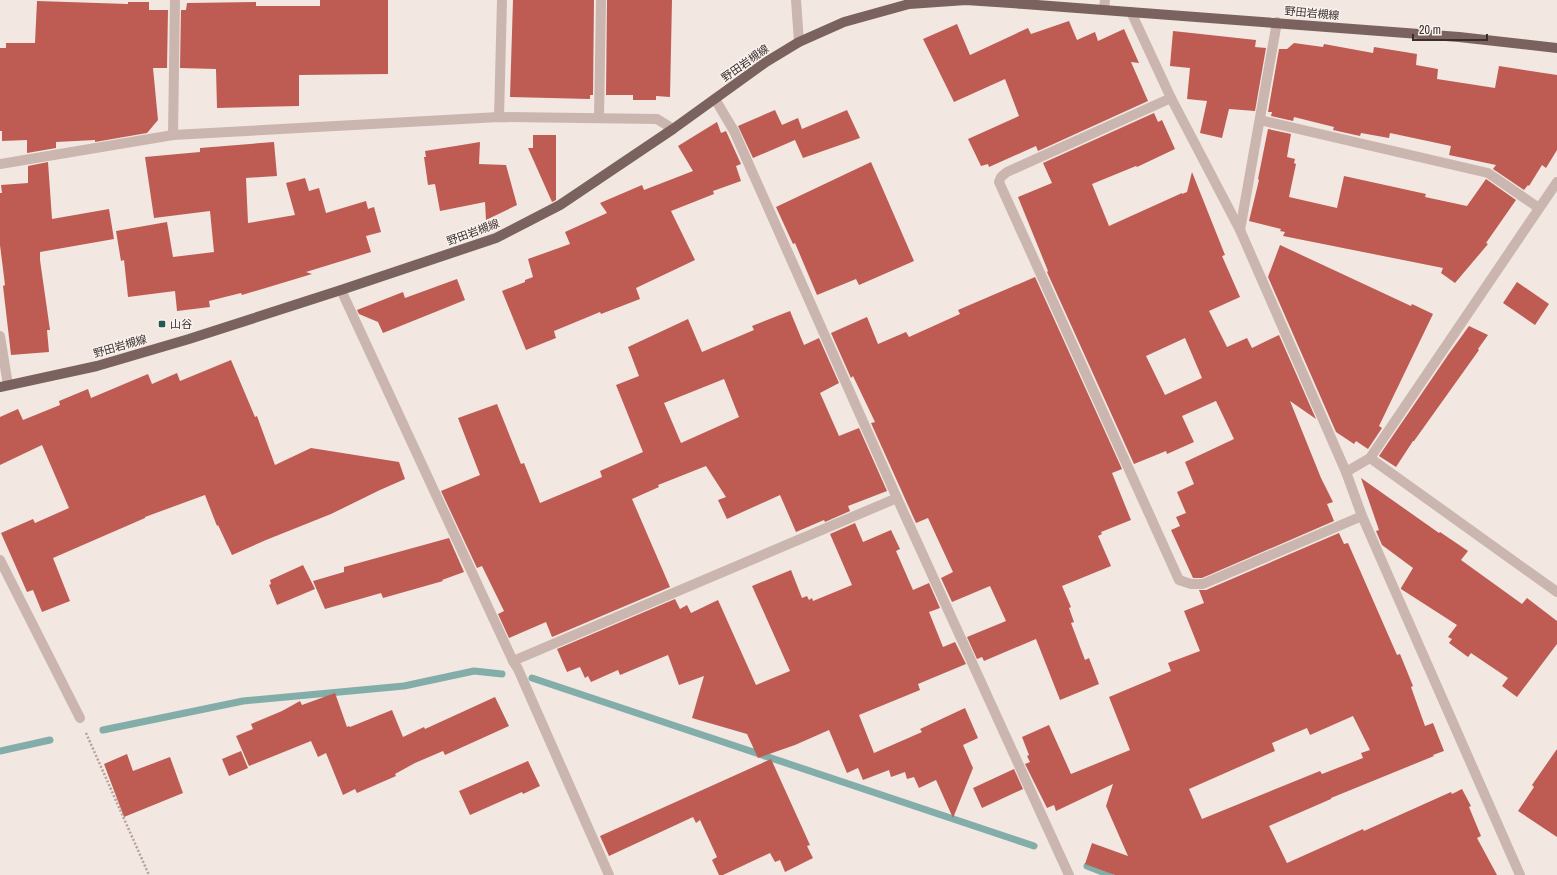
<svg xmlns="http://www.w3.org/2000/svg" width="1557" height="875" viewBox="0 0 1557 875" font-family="'Archivo Narrow','Noto Sans JP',sans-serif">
<rect width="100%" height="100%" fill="#f2e7e1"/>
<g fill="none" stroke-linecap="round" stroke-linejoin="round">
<!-- stream -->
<g stroke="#82ada8" stroke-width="7">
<path d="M532 678 1034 846"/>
<path d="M103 730 243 701 404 686 474 671 502 674"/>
<path d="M0 751 50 740"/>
<path d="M1087 866 1110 875"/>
</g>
</g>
<!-- building -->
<g fill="#be5c54" fill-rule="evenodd">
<path d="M320 0H388V74L299 75V106L217 108 216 69 180 68 181 10H186L187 3 256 2V6H320Z"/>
<path d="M513 0H594L593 95H590V99L510 97Z"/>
<path d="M607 0H672L670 97 656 96V100H633V95H606Z"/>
<path d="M37 1 128 4V2H149V10H168L167 68H153L158 120 147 133 95 142V140L56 142V148L27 153V140L2 141V131H0V48H6V43H35Z"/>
<path d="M1069 21 1077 40 1095 32 1098 41 1124 29 1139 63 1131 62 1148 101 1038 151 1036 146 989 167 988 164 981 166 968 139 1019 116 1005 79 954 102 923 39 957 24 970 55 1028 28 1031 34Z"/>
<path d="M1173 31 1256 40 1255 47 1266 48 1255 111 1229 109 1222 138 1200 133 1207 101 1187 99 1190 68 1170 66Z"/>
<path d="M1294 43 1323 47 1324 44 1373 53 1374 47 1417 54 1416 65 1438 69 1437 79 1495 88 1499 66 1557 75V150L1546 168 1542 165 1529 186 1528 185 1524 190 1493 169 1496 165 1449 155 1451 146 1390 133 1389 138 1361 133 1360 136 1333 130 1334 127 1294 117 1293 121 1271 116 1272 112H1268L1279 49H1287Z"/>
<path d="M775 110 782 125 798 118 802 129 847 110 860 138 803 158 795 140 753 158 738 126Z"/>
<path d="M1154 113 1158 122 1162 120 1175 149 1137 167 1136 166 1092 184 1109 226 1182 193V194L1187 192 1192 172 1225 255 1222 256 1240 297 1209 311 1227 347 1247 338 1252 348 1279 335 1316 419 1290 401 1321 478 1333 502 1327 504 1334 521 1202 578H1193L1171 530 1180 526 1176 517 1186 513 1177 492 1194 484 1185 462 1234 439 1216 401 1182 416 1194 442 1167 454 1166 451 1134 464 1047 272 1048 271 1018 197 1052 183 1043 163ZM1185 338 1202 378 1165 395 1146 356Z"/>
<path d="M717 122 721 133 726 131 741 164 736 166 741 181 713 191 714 194 671 211 695 260 636 288 640 299 601 314 600 312 554 331 556 338 526 350 502 291 525 282V280L533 277 528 259 570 244 565 232 607 213 600 203 642 185 644 190 693 171 678 146Z"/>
<path d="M1268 129 1291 134 1287 157 1295 159 1294 163 1296 164 1289 197 1337 208 1344 176 1426 194 1425 197 1467 206 1486 179 1516 200 1486 243 1488 244 1455 283 1441 273 1443 268 1283 236 1285 232 1280 231 1281 229 1249 221 1259 180 1258 179Z"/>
<path d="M533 135H556V200L552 202 528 148H533Z"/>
<path d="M274 142 277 176 246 178 248 223 295 215 286 183 305 178 309 191 319 188 326 213 366 201 368 209 374 207 381 232 366 236 371 252 306 272 312 274 242 295 241 293 209 301 210 307 177 311 175 291 128 297 124 260 121 261 116 231 167 222 173 257 214 252 210 211 154 218 145 157 200 152V148Z"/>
<path d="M480 142 479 164 506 165 517 205 486 220 485 202 440 211 435 184 428 185 424 157H426L425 151Z"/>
<path d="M48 162 52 219 109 209 114 239 40 252V260L50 330H47L49 352 11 355 3 286 5 285 0 245V193H2L1 185 28 183V166Z"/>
<path d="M871 162 914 261 859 285 856 279 817 295 795 243 793 244 776 207Z"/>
<path d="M1280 245 1411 306 1412 304 1433 314 1379 426 1382 428 1368 449 1356 441 1354 444 1336 432 1268 277Z"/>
<path d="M1035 277 1122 469 1112 473 1131 520 1101 532 1102 534 1098 536 1111 566 1062 586 1071 607 1069 608 1074 622 1071 623 1085 660 1089 658 1099 684 1060 700 1036 639 984 661 982 657 977 659 967 637 1006 621 990 586 952 602 941 578 953 572 928 518 916 523 871 423 875 422 853 376 851 378 831 333 867 317 878 344 906 332 909 337 960 314 958 310Z"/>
<path d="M457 279 465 300 383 333 378 322 359 314 357 310 403 292 405 298Z"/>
<path d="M1517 282 1549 304 1535 325 1503 303Z"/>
<path d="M790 311 804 345 819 338 839 383 820 393 839 436 859 428 887 491 848 506 850 511 825 522 824 520 796 532 780 495 727 519 718 500 726 497 706 466 658 485 659 487 632 499 670 587 552 637 546 622 509 638 498 614 504 611 482 566 477 568 441 491 480 475 458 418 497 404 521 464 524 463 540 503 602 477 600 471 643 452 616 385 639 376 628 347 688 319 702 352 754 330 752 326ZM724 379 739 417 681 443 664 403Z"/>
<path d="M1469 326 1488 335 1478 349 1479 350 1414 441H1413L1396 467 1379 456 1448 355Z"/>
<path d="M231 360 255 417 257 416 275 465 311 448 399 462 405 479 380 490 331 514 266 540 232 555 218 525 217 526 205 495 145 517V518L53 558 70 601 42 612 33 590 27 592 1 533 33 519 35 523 69 508 42 445 0 465V417L18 409 23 420 60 405 59 401 88 389 91 398 148 374 152 384 177 373 180 381Z"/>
<path d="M1361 478 1439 533 1440 532 1468 551 1461 560 1522 604 1527 598 1557 621V644L1517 697 1502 686 1508 678 1471 653 1468 657 1449 643 1452 639 1448 637 1457 625 1401 589V588L1413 568 1382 545 1376 531 1379 530Z"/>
<path d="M855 523 863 542 891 530 900 549 896 551 913 590 929 583 940 608 929 612 943 647 955 642 966 664 918 684 920 690 859 715 874 753 922 732 920 729 965 708 978 738 963 745 973 768 953 818 936 780 919 788 914 777 907 779 905 772 891 777 889 770 863 780 858 768 847 773 829 730 795 745 758 758 747 734 692 718 704 676 679 685 668 655 620 675 618 670 591 682 588 676 585 678 580 667 567 672 557 649 675 599 680 609 687 605 691 613 718 600 756 685 790 671 752 586 791 570 802 598 807 596 809 600 812 598 813 601 852 585 830 534Z"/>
<path d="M1339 533 1344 544 1348 543 1397 655 1400 654 1413 686 1411 687 1425 726 1433 723 1444 751 1433 755 1434 756 1331 798V799L1269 826 1287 863 1363 829 1364 831 1451 792 1452 794 1462 789 1471 806 1469 807 1481 836 1477 838 1497 875H1115L1085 864 1092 843 1128 856 1106 806 1113 784 1056 811 1054 805 1047 808 1025 764 1030 762 1027 756 1029 755 1022 737 1049 725 1071 774 1130 750 1109 697 1171 671 1168 663 1200 651 1184 611 1204 603 1199 590H1206ZM1353 716 1370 750 1361 753 1363 758 1322 774 1320 771 1202 819 1189 789 1275 751 1272 743 1307 728 1310 735Z"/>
<path d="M449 538 464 572 442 580 443 581 383 598 381 593 325 609 313 581 344 572V567Z"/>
<path d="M303 565 315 589 277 605 269 585 271 584 270 580Z"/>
<path d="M335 693 347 727 349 726 350 727 392 710 403 737 424 727 425 729 495 697 509 726 445 755 443 751 415 763 395 774 396 776 357 793 355 789 343 795 326 753 318 757 311 741 249 766 236 736 253 729 251 724 282 711 300 701 302 705Z"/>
<path d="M1557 749V837L1518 811 1534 787 1532 785Z"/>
<path d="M241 751 248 768 229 776 222 759Z"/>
<path d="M127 754 133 771 170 757 183 793 124 817 104 764Z"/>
<path d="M771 759 810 845 807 846 813 858 785 872 780 860 775 862 770 853 723 875H719L712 860 717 857 700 820 696 823 693 817 609 856 600 836Z"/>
<path d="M528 761 540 786 523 794 522 792 470 815 459 791Z"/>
<path d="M1014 769 1023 789 982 808 973 788Z"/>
</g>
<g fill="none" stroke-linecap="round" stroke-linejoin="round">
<!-- path -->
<path stroke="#b6a098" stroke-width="2.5" stroke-dasharray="2 2" stroke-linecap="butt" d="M86 733 149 875"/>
<!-- minor -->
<g stroke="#cab6ae" stroke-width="10">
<path d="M796 0 799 42"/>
<path d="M1104 9 1105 0"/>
<path d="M1131 12 1171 98 1240 230 1346 472 1362 516 1520 875"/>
<path d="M1171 98 1007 172 1001 177 999 182 1179 580 1191 584H1203L1362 516"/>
<path d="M715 99 734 131 897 498 1069 875"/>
<path d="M499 117 502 0"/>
<path d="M599 118 601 0"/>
<path d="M1260 120 1488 173 1539 208"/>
<path d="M173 135 175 0"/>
<path d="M0 164 173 135 499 117 657 119 673 129"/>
<path d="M1240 230 1277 22"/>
<path d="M341 290 513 661 518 669 609 875"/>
<path d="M0 336 8 385"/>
<path d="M1370 458 1557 592"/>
<path d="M1346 472 1370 458 1557 182"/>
<path d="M0 560 80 718"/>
<path d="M513 661 897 498"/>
</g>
<!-- major -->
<path stroke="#7a635e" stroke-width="10" d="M0 387 97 366 189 339 341 290 496 238 560 205 673 129 766 62 799 42 844 22 909 4 966 0 1024 4 1459 37 1557 48"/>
</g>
<!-- markers -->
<rect fill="#245853" stroke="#faf2ee" stroke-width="1.5" x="158" y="320" width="8" height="8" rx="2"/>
<g text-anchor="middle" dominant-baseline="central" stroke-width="3" stroke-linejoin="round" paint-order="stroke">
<!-- street labels -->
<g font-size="11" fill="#392e2c" stroke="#faf2ee">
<text transform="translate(1312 13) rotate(5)">野田岩槻線</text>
<text transform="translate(745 63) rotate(-35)">野田岩槻線</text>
<text transform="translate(473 232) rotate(-20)">野田岩槻線</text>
<text transform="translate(120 346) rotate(-16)">野田岩槻線</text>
</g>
<!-- poi labels -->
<g font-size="11" fill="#392e2c" stroke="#faf2ee" text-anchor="start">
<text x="170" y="324">山谷</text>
</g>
</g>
<!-- scale -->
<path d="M1413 34v6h74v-6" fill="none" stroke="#392e2c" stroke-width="2"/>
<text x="1419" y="34" font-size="12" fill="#392e2c" stroke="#faf2ee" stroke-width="3" paint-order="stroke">20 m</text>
</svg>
